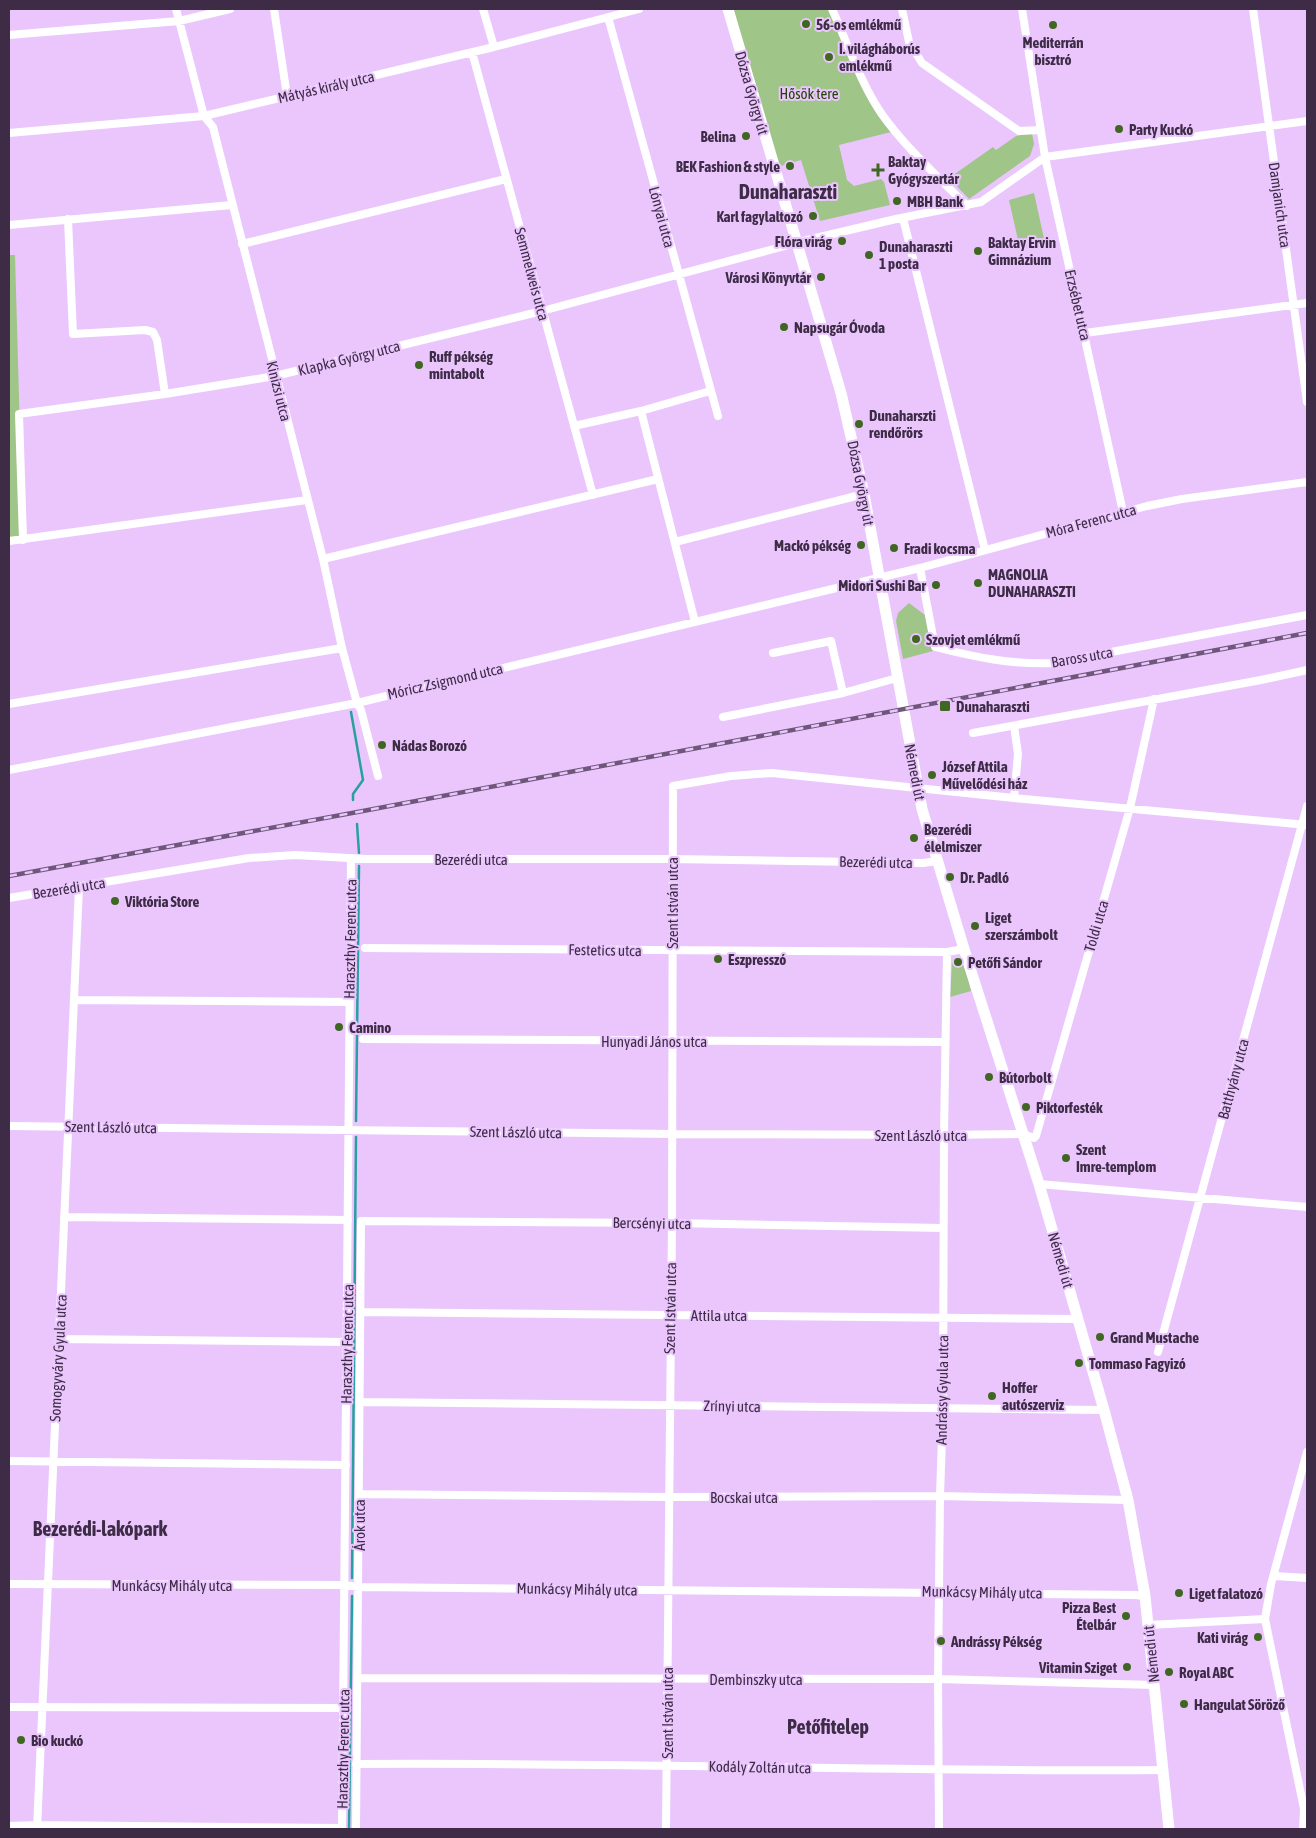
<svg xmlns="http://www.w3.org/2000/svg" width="1316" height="1838" font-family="'Asap Condensed',sans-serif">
	<rect width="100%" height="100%" fill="#eac6fd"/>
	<path fill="#9fc588" d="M725,9H832L868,90L895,131L839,145L847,180L854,186L881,179L884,182L890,205L820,221L801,160L774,168Z
		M1032,133L1034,144L1030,156L969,199L949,178L993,147L996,150L1016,136Z
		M1034,193L1045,243L1020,249L1009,200Z
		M9,255H15L23,540L9,541Z
		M909,603L925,615L933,651L903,659L896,621L898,613Z
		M956,961H962L965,966L971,991L950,997L952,962Z"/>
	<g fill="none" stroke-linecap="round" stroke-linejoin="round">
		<path stroke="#27a09f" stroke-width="2.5" d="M351,712L363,780L353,794V800
			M357,824L359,853
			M356,1121L359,866
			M352,1578L356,1137
			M349,1829L352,1596"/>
		<path stroke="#fff" stroke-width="8" d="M176,9L204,116L213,127L323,559L342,648L357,703L361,710L378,776
			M274,9L287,96
			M483,9L494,47
			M832,9C847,42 860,82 881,113C904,146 938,177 967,206
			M902,9L909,42L922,63L1019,131L1040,130
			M1022,9L1045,157L1123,512
			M1253,9L1307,402
			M608,17L718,416
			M9,35L179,21L230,9
			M472,52L593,495
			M9,133L204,116L494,47L639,9
			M903,218L985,550
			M68,219L73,334L145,330L153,332L157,340L165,394
			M9,225L232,205
			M242,244L506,179
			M1085,333L1307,303
			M641,411L695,622
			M574,426L641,411L710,391
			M23,540L19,414L165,394L275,376L542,311L807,240L896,219L981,202L1045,157L1307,121
			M9,541L307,500
			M675,542L864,494
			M323,559L658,479
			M920,568L935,647C974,657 1013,665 1053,663L1307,615
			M773,653L831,641L843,693
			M9,704L342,648
			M723,717L843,693L897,678
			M1014,726L1018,754L1014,798
			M973,733L1261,680L1307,670
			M9,770L357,703L920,568L1147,506L1182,499L1307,482
			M9,898L249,858L295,855L366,859H672L923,863L937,861
			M365,948L947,952L964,949
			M74,1000L349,1002
			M363,1039L945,1042
			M9,1126L672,1134L941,1135L1023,1134L1034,1138L1036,1136L1130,808L1154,699
			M1039,1184L1307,1207
			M64,1217L348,1220
			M361,1312L1078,1319
			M59,1339L347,1342
			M1158,1352L1307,806
			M360,1402L1104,1410
			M9,1461L346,1465
			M360,1494L668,1497L940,1496L1128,1500
			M1274,1576L1307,1578
			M9,1584L345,1585L359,1587L1135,1595L1145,1596
			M1148,1625L1265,1619
			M358,1678L938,1679L1155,1685
			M9,1707L343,1708
			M356,1764C625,1762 894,1772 1164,1770
			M9,1826L37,1825L342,1828
			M37,1829L79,887
			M342,1829L351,858
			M356,1829L361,1221L672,1223L943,1228
			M666,1829L672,1223L673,786L731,776L772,773L1014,798L1307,825
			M939,1829L938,1679L940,1496L943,1408L944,1135L947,952
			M1303,1829L1304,1809L1265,1619L1271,1584L1307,1452"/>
		<path stroke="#fff" stroke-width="11" d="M728,9L841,393L864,494L922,809L964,949L1039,1184L1104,1410L1128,1500L1145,1596L1169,1829"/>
		<defs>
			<path id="rail" d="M9,876L363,811L1307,633"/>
		</defs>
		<use href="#rail" stroke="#6e577a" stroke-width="4.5"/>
		<use href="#rail" stroke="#eac6fd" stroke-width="2.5" stroke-dasharray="8" stroke-linecap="butt"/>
	</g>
	<g fill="#406722" stroke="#eac6fd" stroke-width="2">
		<circle cx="806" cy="24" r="5"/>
		<circle cx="1053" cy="25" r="5"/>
		<circle cx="829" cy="57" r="5"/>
		<circle cx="1119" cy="129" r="5"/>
		<circle cx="746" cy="136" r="5"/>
		<circle cx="790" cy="166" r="5"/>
		<path d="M875.5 162.5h5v5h5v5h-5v5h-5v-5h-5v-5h5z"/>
		<circle cx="897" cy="201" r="5"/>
		<circle cx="813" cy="216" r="5"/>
		<circle cx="842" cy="241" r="5"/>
		<circle cx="978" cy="251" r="5"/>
		<circle cx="869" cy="255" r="5"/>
		<circle cx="821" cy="277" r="5"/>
		<circle cx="784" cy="327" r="5"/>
		<circle cx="419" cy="365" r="5"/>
		<circle cx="859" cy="424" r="5"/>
		<circle cx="861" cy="545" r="5"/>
		<circle cx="894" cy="548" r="5"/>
		<circle cx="978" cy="583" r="5"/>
		<circle cx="936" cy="585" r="5"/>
		<circle cx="916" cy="639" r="5"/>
		<rect x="939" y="700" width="12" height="12" rx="2.5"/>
		<circle cx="382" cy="745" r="5"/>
		<circle cx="932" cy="775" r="5"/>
		<circle cx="914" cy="838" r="5"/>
		<circle cx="950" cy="877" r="5"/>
		<circle cx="115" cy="901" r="5"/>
		<circle cx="975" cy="926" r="5"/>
		<circle cx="718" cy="959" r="5"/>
		<circle cx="958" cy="962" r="5"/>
		<circle cx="339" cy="1027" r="5"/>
		<circle cx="989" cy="1077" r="5"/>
		<circle cx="1026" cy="1107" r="5"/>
		<circle cx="1066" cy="1158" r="5"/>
		<circle cx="1100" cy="1337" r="5"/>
		<circle cx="1079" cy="1363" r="5"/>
		<circle cx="992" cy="1396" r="5"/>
		<circle cx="1179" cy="1593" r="5"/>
		<circle cx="1126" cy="1616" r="5"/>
		<circle cx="1258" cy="1637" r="5"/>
		<circle cx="941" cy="1641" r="5"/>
		<circle cx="1127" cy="1667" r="5"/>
		<circle cx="1169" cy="1672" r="5"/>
		<circle cx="1184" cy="1704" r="5"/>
		<circle cx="21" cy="1740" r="5"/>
	</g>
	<g text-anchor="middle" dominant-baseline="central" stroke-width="4" stroke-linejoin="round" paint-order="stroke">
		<g font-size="15" font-weight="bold" fill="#3e2c47" stroke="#eac6fd" text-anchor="start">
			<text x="816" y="24">56-os emlékmű</text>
			<text x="1053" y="42" text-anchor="middle">Mediterrán<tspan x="1053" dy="17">bisztró</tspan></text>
			<text x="839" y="48">I. világháborús<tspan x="839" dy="17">emlékmű</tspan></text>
			<text x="1129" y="129">Party Kuckó</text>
			<text x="736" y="136" text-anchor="end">Belina</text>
			<text x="888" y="161">Baktay<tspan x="888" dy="17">Gyógyszertár</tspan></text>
			<text x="780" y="166" text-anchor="end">BEK Fashion &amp; style</text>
			<text x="907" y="201">MBH Bank</text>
			<text x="803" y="216" text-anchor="end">Karl fagylaltozó</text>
			<text x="832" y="241" text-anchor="end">Flóra virág</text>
			<text x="988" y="242">Baktay Ervin<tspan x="988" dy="17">Gimnázium</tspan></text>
			<text x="879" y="246">Dunaharaszti<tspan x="879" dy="17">1 posta</tspan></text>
			<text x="811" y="277" text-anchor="end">Városi Könyvtár</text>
			<text x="794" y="327">Napsugár Óvoda</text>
			<text x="429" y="356">Ruff pékség<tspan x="429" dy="17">mintabolt</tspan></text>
			<text x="869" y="415">Dunaharszti<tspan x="869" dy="17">rendőrörs</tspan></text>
			<text x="851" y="545" text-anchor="end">Mackó pékség</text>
			<text x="904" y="548">Fradi kocsma</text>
			<text x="988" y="574">MAGNOLIA<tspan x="988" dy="17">DUNAHARASZTI</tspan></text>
			<text x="926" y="585" text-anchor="end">Midori Sushi Bar</text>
			<text x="926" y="639">Szovjet emlékmű</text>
			<text x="956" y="706">Dunaharaszti</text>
			<text x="392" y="745">Nádas Borozó</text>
			<text x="942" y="766">József Attila<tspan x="942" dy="17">Művelődési ház</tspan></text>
			<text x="924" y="829">Bezerédi<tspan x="924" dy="17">élelmiszer</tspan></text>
			<text x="960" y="877">Dr. Padló</text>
			<text x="125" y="901">Viktória Store</text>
			<text x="985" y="917">Liget<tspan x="985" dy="17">szerszámbolt</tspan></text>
			<text x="728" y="959">Eszpresszó</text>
			<text x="968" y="962">Petőfi Sándor</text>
			<text x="349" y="1027">Camino</text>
			<text x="999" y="1077">Bútorbolt</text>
			<text x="1036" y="1107">Piktorfesték</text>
			<text x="1076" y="1149">Szent<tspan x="1076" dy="17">Imre-templom</tspan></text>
			<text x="1110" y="1337">Grand Mustache</text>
			<text x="1089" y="1363">Tommaso Fagyizó</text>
			<text x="1002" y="1387">Hoffer<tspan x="1002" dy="17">autószerviz</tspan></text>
			<text x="1189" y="1593">Liget falatozó</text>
			<text x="1116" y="1607" text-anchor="end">Pizza Best<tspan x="1116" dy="17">Ételbár</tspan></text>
			<text x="1248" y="1637" text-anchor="end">Kati virág</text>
			<text x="951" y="1641">Andrássy Pékség</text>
			<text x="1117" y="1667" text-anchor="end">Vitamin Sziget</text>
			<text x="1179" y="1672">Royal ABC</text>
			<text x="1194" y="1704">Hangulat Söröző</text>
			<text x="31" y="1740">Bio kuckó</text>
		</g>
		<g font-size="15" fill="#3e2c47" stroke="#eac6fd">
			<text transform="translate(326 87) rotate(-13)">Mátyás király utca</text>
			<text transform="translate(752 93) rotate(74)">Dózsa György út</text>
			<text transform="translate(1280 205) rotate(82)">Damjanich utca</text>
			<text transform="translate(662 217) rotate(75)">Lónyai utca</text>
			<text transform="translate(532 274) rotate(75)">Semmelweis utca</text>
			<text transform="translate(1078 305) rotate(77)">Erzsébet utca</text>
			<text transform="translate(349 358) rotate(-14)">Klapka György utca</text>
			<text transform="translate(279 391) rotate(76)">Kinizsi utca</text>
			<text transform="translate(861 483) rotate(79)">Dózsa György út</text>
			<text transform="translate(1091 521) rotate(-15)">Móra Ferenc utca</text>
			<text transform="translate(1082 657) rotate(-10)">Baross utca</text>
			<text transform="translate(445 681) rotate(-13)">Móricz Zsigmond utca</text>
			<text transform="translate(915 772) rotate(79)">Némedi út</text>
			<text x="471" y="859">Bezerédi utca</text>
			<text transform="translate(876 862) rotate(1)">Bezerédi utca</text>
			<text transform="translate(69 888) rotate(-9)">Bezerédi utca</text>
			<text transform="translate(672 903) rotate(-90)">Szent István utca</text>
			<text transform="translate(1096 926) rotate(-74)">Toldi utca</text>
			<text transform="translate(350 939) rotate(-89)">Haraszthy Ferenc utca</text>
			<text transform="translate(605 950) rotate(1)">Festetics utca</text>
			<text x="654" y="1041">Hunyadi János utca</text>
			<text transform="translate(1233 1079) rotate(-75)">Batthyány utca</text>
			<text transform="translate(111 1127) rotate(1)">Szent László utca</text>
			<text transform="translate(516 1132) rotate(1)">Szent László utca</text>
			<text x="921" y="1135">Szent László utca</text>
			<text transform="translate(652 1223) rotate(1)">Bercsényi utca</text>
			<text transform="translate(1061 1260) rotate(74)">Némedi út</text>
			<text transform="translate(670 1308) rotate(-89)">Szent István utca</text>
			<text x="719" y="1315">Attila utca</text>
			<text transform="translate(347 1344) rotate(-89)">Haraszthy Ferenc utca</text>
			<text transform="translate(58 1358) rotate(-87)">Somogyváry Gyula utca</text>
			<text transform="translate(942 1390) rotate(-89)">Andrássy Gyula utca</text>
			<text transform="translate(732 1406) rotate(1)">Zrínyi utca</text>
			<text x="744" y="1497">Bocskai utca</text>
			<text transform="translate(359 1525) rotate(-90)">Árok utca</text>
			<text x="172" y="1585">Munkácsy Mihály utca</text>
			<text transform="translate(577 1589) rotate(1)">Munkácsy Mihály utca</text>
			<text transform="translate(982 1592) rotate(1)">Munkácsy Mihály utca</text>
			<text transform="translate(1151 1654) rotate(-96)">Némedi út</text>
			<text x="756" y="1679">Dembinszky utca</text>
			<text transform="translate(667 1713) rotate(-90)">Szent István utca</text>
			<text transform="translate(343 1749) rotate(-89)">Haraszthy Ferenc utca</text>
			<text transform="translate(760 1767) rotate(1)">Kodály Zoltán utca</text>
		</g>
		<g font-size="15" fill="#234306" stroke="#eac6fd">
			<text x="809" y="93">Hősök tere</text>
		</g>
		<g font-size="20" font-weight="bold" fill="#3e2c47" stroke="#eac6fd">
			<text x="788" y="191">Dunaharaszti</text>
			<text x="100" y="1528">Bezerédi-lakópark</text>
			<text x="828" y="1726">Petőfitelep</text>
		</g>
	</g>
	<rect width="1316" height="1838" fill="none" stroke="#3e2c47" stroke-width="20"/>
</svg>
